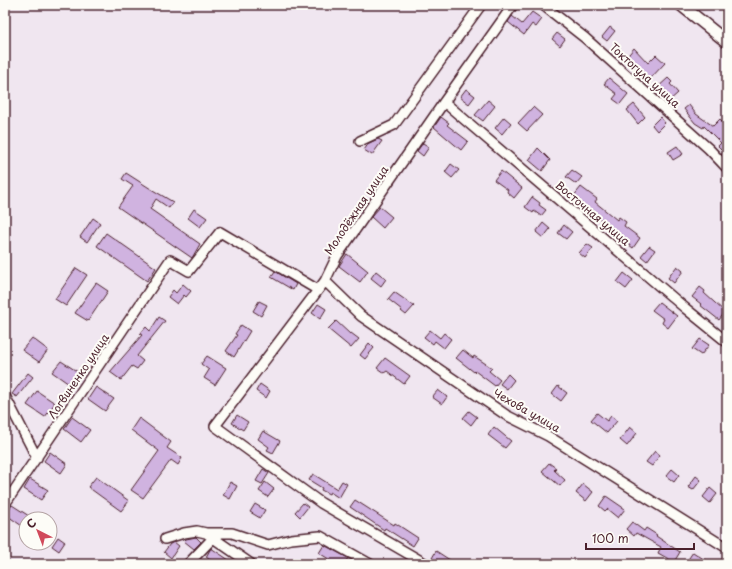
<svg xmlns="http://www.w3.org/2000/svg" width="732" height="569" font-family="'Playpen Sans',sans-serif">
	<rect width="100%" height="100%" fill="#f0e6f0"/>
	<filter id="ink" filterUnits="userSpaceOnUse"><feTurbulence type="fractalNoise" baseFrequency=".025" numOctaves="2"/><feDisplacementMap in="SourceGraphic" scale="8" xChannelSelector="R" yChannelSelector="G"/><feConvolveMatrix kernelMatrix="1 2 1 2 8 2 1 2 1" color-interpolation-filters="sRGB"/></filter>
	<g filter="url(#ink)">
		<path fill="#d0b3e0" stroke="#4a1f2b" d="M532,12L542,19L536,27L532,24L524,35L508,22L512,16L522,24Z
			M610,27L615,31L607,41L602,37Z
			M557,33L565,39L560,46L552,39Z
			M634,48L648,63L656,55L665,63L649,80L640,71L625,59Z
			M609,78L628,94L620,104L613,99L617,94L604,84Z
			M668,78L672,82L670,84L678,93L669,101L657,88Z
			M466,89L475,96L469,104L460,97Z
			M488,100L495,106L483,121L475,115Z
			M634,104L645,117L638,124L627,110Z
			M689,105L696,114L713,126L720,119L727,126V155L718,146L721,143L704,126L703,128L695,123L684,109Z
			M533,107L542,115L527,131L518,123Z
			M441,117L449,123L447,125L468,141L461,150L434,127Z
			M504,117L511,123L502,134L495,128Z
			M660,117L665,123L657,131L652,125Z
			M378,139L382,141L372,155L364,150L369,143Z
			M423,143L429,147L423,156L417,151Z
			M677,146L683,154L673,160L668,152Z
			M538,148L550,160L542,171L529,160Z
			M451,164L459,170L452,178L445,172Z
			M572,170L582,177L576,184L566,177Z
			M501,171L522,188L514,198L507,192L508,190L494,180Z
			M126,173L151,189L173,202L169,208L156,199L150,209L200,244L192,258L118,207L133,186L122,179Z
			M581,187L597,199L595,202L617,220L619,217L626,222L624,226L640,238L633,248L625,242L626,240L611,228L573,197Z
			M532,197L540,203L539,205L546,210L541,216L534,211L533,213L525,207Z
			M380,207L392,217L383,228L371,217Z
			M194,209L207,218L200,227L188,218Z
			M93,218L100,223L87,242L80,237Z
			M543,223L550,229L543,238L536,232Z
			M564,225L572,232L566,239L558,233Z
			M106,233L156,268L147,281L97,246Z
			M587,244L593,248L585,258L579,253Z
			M649,246L655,250L647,261L641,256Z
			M347,254L368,271L360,282L339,266Z
			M677,266L683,271L674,283L668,278Z
			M76,268L87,275L66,306L55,299Z
			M275,271L296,284L293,290L271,277Z
			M376,271L386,279L381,286L371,278Z
			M624,273L633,280L626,289L617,282Z
			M96,283L108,291L88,321L75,313Z
			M183,284L191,291L186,297L184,295L177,304L168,297L173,290L176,293Z
			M700,287L705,291L704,293L725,312L719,320L700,305L701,304L692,297Z
			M394,292L414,306L406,315L401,311L402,310L388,299Z
			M259,301L267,305L261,316L253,311Z
			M659,302L677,316L668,328L662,323L664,319L652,310Z
			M318,304L326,309L320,319L312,313Z
			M159,317L165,321L137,356L143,361L137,369L132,366L121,380L110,372L142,335L140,334L146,327L150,331Z
			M336,321L350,334L351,333L359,339L351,348L328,329Z
			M241,325L250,331L234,357L226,351L237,335L235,334Z
			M430,330L440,338L444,333L451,339L444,348L435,341L433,344L424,337Z
			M32,338L48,350L39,362L22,350Z
			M700,339L709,345L701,355L692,349Z
			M369,343L374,348L365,359L360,355Z
			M463,350L473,358L474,356L492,368L489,371L500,380L495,386L475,371L474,372L456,358Z
			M207,356L226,368L215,385L204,378L209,370L201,364Z
			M385,358L410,376L404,384L387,371L384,373L377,368Z
			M61,361L78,372L69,384L52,372Z
			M28,373L33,377L17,397L12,394Z
			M508,374L514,380L507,389L500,384Z
			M260,384L270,391L266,398L256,391Z
			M558,386L567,393L561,401L552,394Z
			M96,387L114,399L105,411L88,399Z
			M438,390L447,397L442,404L432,397Z
			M37,391L55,403L45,417L27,405Z
			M469,411L477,417L471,425L463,418Z
			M597,413L607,421L611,416L617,421L607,433L591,420Z
			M237,415L248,422L243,430L232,423Z
			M72,417L90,430L81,442L64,429Z
			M139,418L171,442L167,448L182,458L178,465L171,460L143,498L131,490L159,451L131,430Z
			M494,427L511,441L505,448L488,435Z
			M630,427L637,433L627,446L620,440Z
			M263,431L280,441L273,453L267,450L269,447L258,439Z
			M655,451L660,455L652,466L646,462Z
			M50,452L67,464L61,473L44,461Z
			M549,463L556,468L554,470L565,480L560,486L542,471Z
			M263,469L269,473L262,484L256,481Z
			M672,469L679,475L674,482L666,476Z
			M313,474L337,489L342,481L347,484L339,498L330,492L329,494L321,490L322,488L309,480Z
			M696,476L701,480L693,490L688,487Z
			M96,477L129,501L121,511L88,487Z
			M30,479L48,490L41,500L24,489Z
			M230,482L237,486L230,499L223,495Z
			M265,482L274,489L268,497L259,491Z
			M583,484L593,492L586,501L576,493Z
			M710,488L717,494L710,503L703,497Z
			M606,496L625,509L618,518L607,509L605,511L599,506Z
			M355,500L394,525L395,523L418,538L413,546L385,528L384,530L350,507Z
			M303,503L308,507L300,517L295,512Z
			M255,504L265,510L260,518L250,512Z
			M12,505L29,516L22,526L5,514Z
			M632,522L644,531L646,528L657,535L656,536L680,552L674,562L658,553L661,547L636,533L634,536L626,529Z
			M58,537L65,542L59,551L52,546Z
			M196,537L201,542L194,549L184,541L186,539Z
			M174,542L179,546L171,558L164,552L170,544Z
			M324,545L348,558L344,564H331L332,561L319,553Z
			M211,548L235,564H216L206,557Z
			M436,551L456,564H436L431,560Z
			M693,552L711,564H685Z"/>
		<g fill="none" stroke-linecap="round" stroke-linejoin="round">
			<defs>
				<path id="minor" d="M543,5L585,38L709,149L727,168
					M444,102L685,308L727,342
					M360,141L394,125L481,5
					M325,281L361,316L506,415L548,436L727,548
					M5,396L37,458
					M5,504L170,260L189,271L220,232L318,290
					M206,533L251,564
					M165,539L184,533L197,531L206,533H232L268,545L291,539L320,536L370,564
					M188,564L213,538
					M426,564L321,503L215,426L325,281L337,256L444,102L513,5"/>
				<path id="major" d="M681,5L727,42"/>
			</defs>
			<use href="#minor" stroke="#4a1f2b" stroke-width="12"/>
			<use href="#major" stroke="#4a1f2b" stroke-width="14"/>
			<use href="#minor" stroke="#fdfcf7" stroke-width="9"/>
			<use href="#major" stroke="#fdfcf7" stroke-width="11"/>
		</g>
	</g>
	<g text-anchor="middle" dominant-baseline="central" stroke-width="4" stroke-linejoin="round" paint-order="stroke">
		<g font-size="11" fill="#4a1f2b" stroke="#fdfcf7">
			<text transform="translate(645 75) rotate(42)">Токтогула улица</text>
			<text transform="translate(356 210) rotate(-56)">Молодёжная улица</text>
			<text transform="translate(593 213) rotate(40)">Восточная улица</text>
			<text transform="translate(78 376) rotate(-56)">Логвиненко улица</text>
			<text transform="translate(527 410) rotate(30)">Чехова улица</text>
		</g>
	</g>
	<rect width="732" height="569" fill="none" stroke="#fdfcf7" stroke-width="20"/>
	<rect x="10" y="10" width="712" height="549" fill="none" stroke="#4a1f2b" stroke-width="1.5" filter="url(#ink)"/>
	<g transform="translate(38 531) rotate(318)"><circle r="19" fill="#fdfcf7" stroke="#b5a4a5"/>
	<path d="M0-3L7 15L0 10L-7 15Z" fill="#d1495b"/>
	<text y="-6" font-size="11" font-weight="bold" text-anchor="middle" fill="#4a1f2b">С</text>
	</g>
	<path d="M586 543v6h108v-6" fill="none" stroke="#4a1f2b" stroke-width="2"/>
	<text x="592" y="543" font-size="12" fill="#4a1f2b" stroke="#fdfcf7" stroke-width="3" paint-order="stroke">100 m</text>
</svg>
